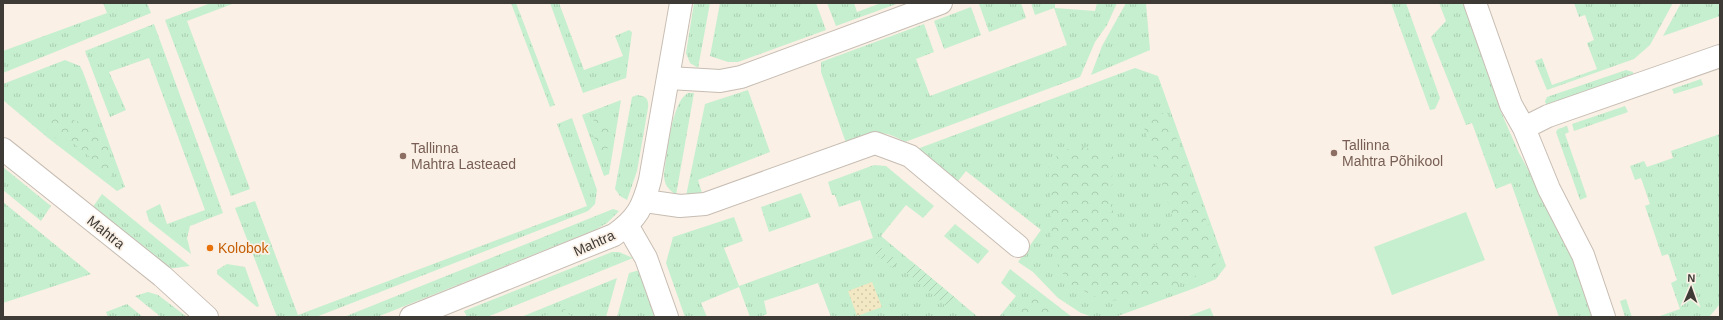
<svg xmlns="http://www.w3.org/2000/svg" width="1723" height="320" font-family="Arial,sans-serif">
	<defs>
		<pattern id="grass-tufts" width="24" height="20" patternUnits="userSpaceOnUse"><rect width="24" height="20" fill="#c6efcf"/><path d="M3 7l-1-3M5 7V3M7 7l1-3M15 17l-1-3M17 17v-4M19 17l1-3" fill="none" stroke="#abceb2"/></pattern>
		<pattern id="forest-crowns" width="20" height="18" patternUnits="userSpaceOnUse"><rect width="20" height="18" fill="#c6efcf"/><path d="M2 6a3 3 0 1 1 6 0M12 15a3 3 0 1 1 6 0" fill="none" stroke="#abceb2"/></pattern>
		<pattern id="sand-dots" width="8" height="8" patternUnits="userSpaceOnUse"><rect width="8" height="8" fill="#f2e8c3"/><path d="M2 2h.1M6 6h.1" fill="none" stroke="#d1c8a8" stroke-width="1.8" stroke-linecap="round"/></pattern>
		<pattern id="garden-furrows" width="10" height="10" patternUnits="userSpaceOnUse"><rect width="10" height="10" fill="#c6efcf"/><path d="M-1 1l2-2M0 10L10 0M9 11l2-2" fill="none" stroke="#abceb2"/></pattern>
	</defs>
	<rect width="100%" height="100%" fill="#faf0e5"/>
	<path fill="url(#grass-tufts)" d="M103,3H147L151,13L3,73V51L107,13Z
		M211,3H235L187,21L250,189L231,196L165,20Z
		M511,3H516L555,105L550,107Z
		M550,3H559L584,70L623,56L615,36L629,30L632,32L626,78L583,93Z
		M694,3H710L698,68L690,63L686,53Z
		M720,3H816L826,30L738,62H728L710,56Z
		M827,3H854L857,12L881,3H899L836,26Z
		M982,3H1021L1026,18L989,32L979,4Z
		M1031,3H1055V8L1095,11L1097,3H1117L1107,25L1095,42L1080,77L905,142C880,127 872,134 846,143L821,72V62L924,24L934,52L916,59L930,96L1067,45L1054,8L1035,15Z
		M1126,3H1146L1150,50L1091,75L1102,46Z
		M1391,3H1406L1440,98L1435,109L1430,110Z
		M1439,3H1463L1501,112L1519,153L1552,213L1577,266L1594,317H1559L1511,183L1496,189L1472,123L1466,125L1431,37L1446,21Z
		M1574,3H1673L1650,45L1634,59L1547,90L1535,61L1542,58L1552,85L1597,69L1587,43L1594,40L1585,15L1579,17Z
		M1681,3H1720V16L1663,36Z
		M971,7L981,35L944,49L934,21Z
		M154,24L223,213L190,226L187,238L191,254L149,221L146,211L160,204L167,224L205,210L149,58L109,72L126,110L110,117L85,51Z
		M65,60L80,66L83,72L125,187L117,191L48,138L3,100V84Z
		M1135,68L1158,76L1226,266L1216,279L1195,288L1115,317H1093L1081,313L1058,298L1033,272L1018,262L1041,230L966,171L955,185L917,149Z
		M1626,70L1633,72L1634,77L1547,107L1545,101L1547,97Z
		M1701,79L1703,85L1674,94L1672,89Z
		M748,90L770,152L698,180L703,196H686L705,104Z
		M688,93H694L676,195C668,189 664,185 664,174C667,156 671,102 688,93Z
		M637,95C646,96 649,99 648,108L637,171L627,200L620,196L615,189L632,97Z
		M621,100L609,174L604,176L582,115Z
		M1625,106L1628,112L1574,131L1572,124Z
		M572,118L597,190L595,204L588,211L316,317H277L235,208L255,201L298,315L587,206L557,124Z
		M1567,126L1569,132L1565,134L1587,197L1580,200L1556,132L1558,129Z
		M1720,134V304L1709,317H1657L1680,309L1671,283L1677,280L1668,254L1662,256L1645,206L1650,204L1641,178L1635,180L1630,166L1644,161L1647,167L1673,158L1671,151Z
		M874,165L886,166L934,206L923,218L906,205L881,236L978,317H831L818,283L764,301L767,314L759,317H750L739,287L701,303L707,317H685L666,263L673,237L734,217L743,241L724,248L739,286L873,238L860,200L839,207L835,195H832L828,182Z
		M3,167L51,206L41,221L3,190Z
		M801,193L811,217L769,232L761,207Z
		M102,194L190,266L167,269L92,208Z
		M3,202L91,274L3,303Z
		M613,209L619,211L607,223L595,230L377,317H344Z
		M955,224L989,251L978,264L944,236Z
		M612,252H619L633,258L487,317H467L464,311Z
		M227,264L245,267L259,306L257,307L217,274V270Z
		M1010,269L1072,317H999L1016,296L1001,283Z
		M640,270L658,317H617L629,273Z
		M617,278L606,317H521Z
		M148,292L158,295L187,317H161L135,296Z
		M1626,299L1632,317H1625L1620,301Z
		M127,304L143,317H108L106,312Z"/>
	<path fill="url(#forest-crowns)" d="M1167,112L1221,261L1204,272L1148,298L1104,301L1068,283L1051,250V208L1048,162L1074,145L1113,155L1111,207L1126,233L1156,246L1172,215L1141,118Z
		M52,115C65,118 92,123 101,134C110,144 113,170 112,182L95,169L90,157L73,143L53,137L44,125Z
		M611,117V146L602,152L591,132L594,119Z
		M1034,297L1040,299L1063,317H1011L1024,299Z
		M565,309L571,317H540Z"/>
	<path fill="url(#sand-dots)" d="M872,282L882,307L857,316L848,291Z"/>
	<path fill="#c6efcf" d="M1648,3H1669L1663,13Z
		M1466,212L1485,260L1392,295L1374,247Z
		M1210,308L1214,317H1186Z"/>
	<path fill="url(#garden-furrows)" d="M878,246L883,249L884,255L893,257L897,263L893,268L873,252L874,248Z
		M911,261L958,300L950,309L905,271Z"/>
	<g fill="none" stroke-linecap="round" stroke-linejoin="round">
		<defs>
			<path id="street" d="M1475,3L1511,105L1524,128L1548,116L1720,56
				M669,78L720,81L741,77L941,3
				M1524,128L1549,189L1583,255L1604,317
				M3,149L162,276L207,317
				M645,201L680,206L705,204L875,143L910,156L1018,246
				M627,225L646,258L667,317"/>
			<path id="secondary" d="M411,317L614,235C637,219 643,207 650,180L681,3"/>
		</defs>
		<use href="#street" stroke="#c7bdb3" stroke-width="24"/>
		<use href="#secondary" stroke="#c7bdb3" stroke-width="24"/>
		<use href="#street" stroke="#fff" stroke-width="22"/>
		<use href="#secondary" stroke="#fff" stroke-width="22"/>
	</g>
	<g fill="#8d6e63" stroke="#faf0e5" stroke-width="1.5">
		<circle cx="1334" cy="153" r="4"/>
		<circle cx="403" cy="156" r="4"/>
	</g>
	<circle fill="#e8710a" stroke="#faf0e5" stroke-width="1.5" cx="210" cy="248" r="4"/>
	<g text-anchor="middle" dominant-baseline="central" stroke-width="3.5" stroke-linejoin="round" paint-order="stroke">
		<g font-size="14" fill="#785e54" stroke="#faf0e5" text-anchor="start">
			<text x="1342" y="145">Tallinna<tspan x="1342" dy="16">Mahtra Põhikool</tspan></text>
			<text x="411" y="148">Tallinna<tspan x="411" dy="16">Mahtra Lasteaed</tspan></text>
		</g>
		<g font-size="14" fill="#3e3a36" stroke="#faf0e5">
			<text transform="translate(106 232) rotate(39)">Mahtra</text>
			<text transform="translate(594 243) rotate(-24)">Mahtra</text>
		</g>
		<g font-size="14" fill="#c56008" stroke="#faf0e5" text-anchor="start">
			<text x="218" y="248">Kolobok</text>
		</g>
	</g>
	<rect width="1723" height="320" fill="none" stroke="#3e3a36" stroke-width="8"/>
	<g transform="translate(1691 288) rotate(2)" stroke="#faf0e5" stroke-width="3" paint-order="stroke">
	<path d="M0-3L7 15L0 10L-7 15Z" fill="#3e3a36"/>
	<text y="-6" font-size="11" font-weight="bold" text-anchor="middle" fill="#3e3a36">N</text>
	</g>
</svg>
